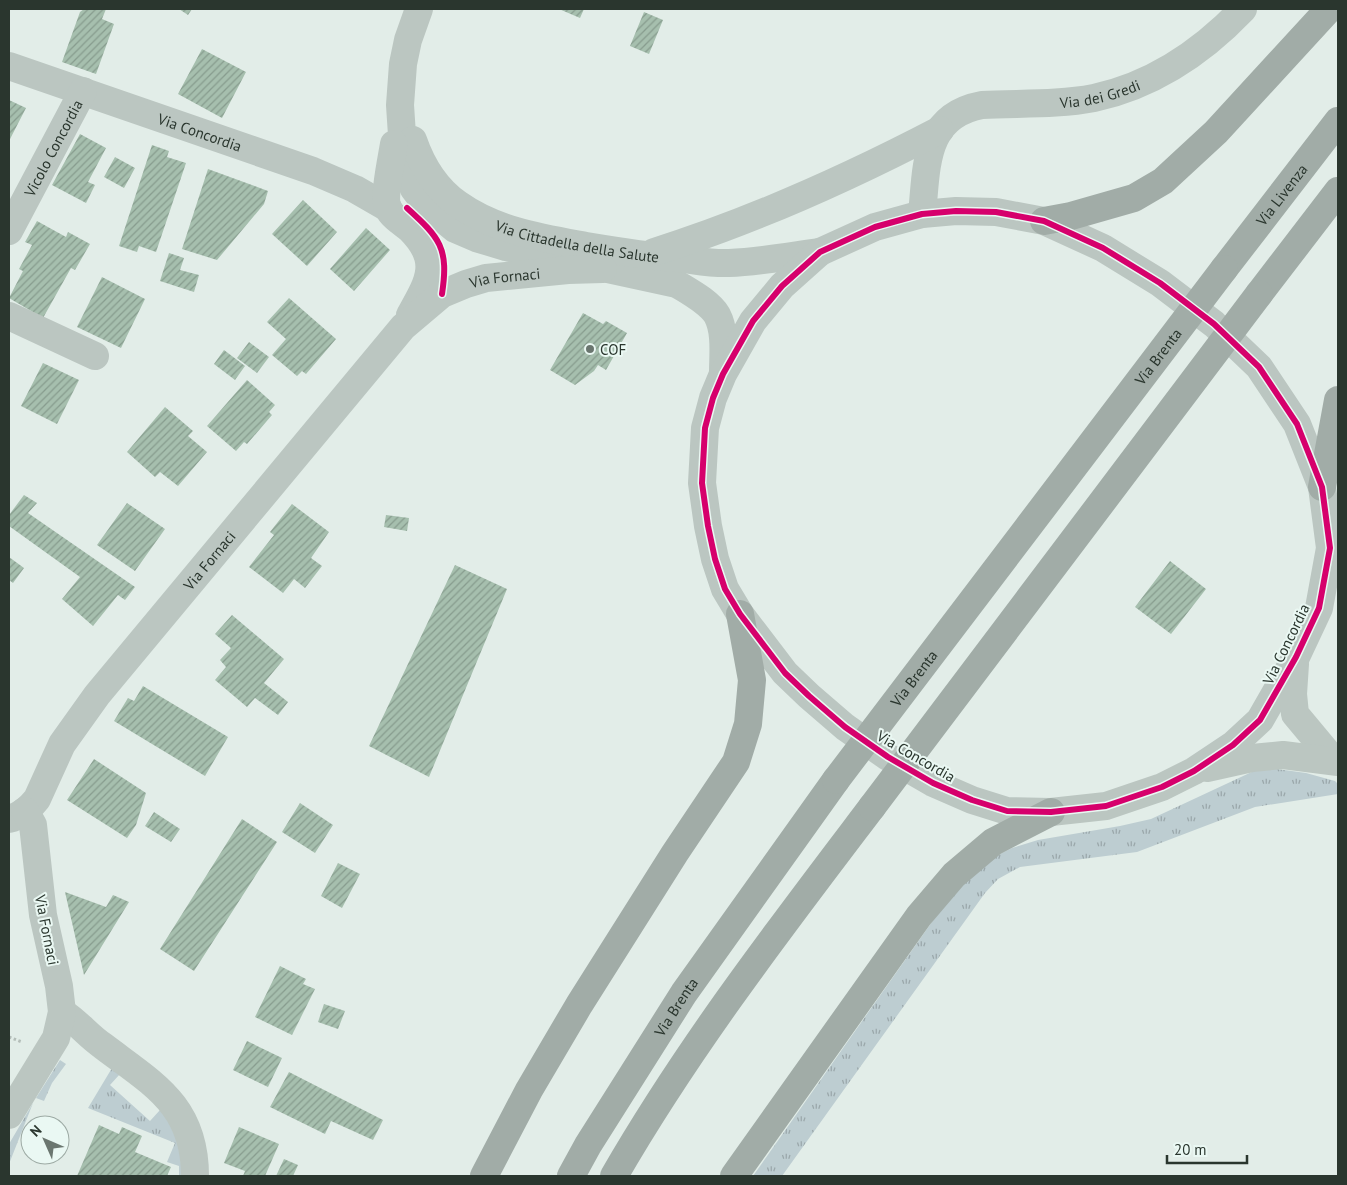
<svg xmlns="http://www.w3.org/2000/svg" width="1347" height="1185" font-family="'PT Sans',sans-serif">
	<defs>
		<pattern id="grass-tufts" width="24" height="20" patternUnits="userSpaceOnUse" patternTransform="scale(1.25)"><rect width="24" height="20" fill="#bdcdd1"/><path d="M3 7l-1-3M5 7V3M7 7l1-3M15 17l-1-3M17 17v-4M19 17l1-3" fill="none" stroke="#9aa7aa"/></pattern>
		<pattern id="building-hatch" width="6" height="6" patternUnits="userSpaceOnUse" patternTransform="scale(1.25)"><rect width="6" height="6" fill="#a6bfae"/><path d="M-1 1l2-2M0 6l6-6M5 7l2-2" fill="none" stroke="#879c8e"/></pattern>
	</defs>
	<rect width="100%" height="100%" fill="#e2ede8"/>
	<path fill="url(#grass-tufts)" d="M1277,769L1306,773L1335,781L1338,784V794L1255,807L1137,852L1020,867L998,879L985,893L782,1176H753L953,892L988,860L1012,848L1038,840L1120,826L1151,819L1256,770Z
		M60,1060L66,1064L52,1083L44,1101L36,1098Z
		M112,1068L120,1074L110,1085L150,1121L160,1110L166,1117L179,1141L182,1176H179V1166L167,1162L175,1143L88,1108Z
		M33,1103L9,1164V1144Z"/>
	<path fill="url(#building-hatch)" d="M84,9H106L102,19L114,24L96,74L62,62L80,12Z
		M179,9H192L188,15Z
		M559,9H584L580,18Z
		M644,12L663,20L649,54L630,46Z
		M202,49L246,72L222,118L178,94Z
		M9,100L26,108L9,141Z
		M80,134L106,148L88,182L95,185L86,203L52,185Z
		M152,145L169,151L167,157L186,163L156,252L139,246L137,252L119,246Z
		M115,157L135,168L124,188L104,177Z
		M208,169L268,191L264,204L217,260L182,249Z
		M303,200L337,232L307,266L272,234Z
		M37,221L66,237L68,232L90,244L75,270L71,268L43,318L9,298L23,271L19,269L32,245L25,242Z
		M366,228L390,250L354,291L330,269Z
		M169,253L184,258L180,270L199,275L194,292L160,281Z
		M102,277L145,299L121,348L77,327Z
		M289,298L336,339L306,374L302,371L297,376L272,355L286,339L267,322Z
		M583,313L603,324L606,321L627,333L606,370L598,365L594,371L575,385L550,370Z
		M249,342L269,357L257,373L237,358Z
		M224,350L245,366L235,380L214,364Z
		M43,363L79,380L57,424L21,406Z
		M247,380L275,405L269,412L272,415L247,444L244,442L236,451L207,426Z
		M165,407L193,431L188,436L207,452L178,486L160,472L155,477L127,452Z
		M24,495L37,503L28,513L135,587L125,600L118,595L93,626L62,599L80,577L9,526V515Z
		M127,503L165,529L135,571L97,545Z
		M292,504L329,532L311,558L322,566L305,588L294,579L283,593L249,567L274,535L270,532Z
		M386,515L409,518L407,531L384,527Z
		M9,557L24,568L13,583L9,580Z
		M1170,561L1206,589L1171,634L1135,607Z
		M455,565L507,589L429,777L369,746Z
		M232,615L284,659L264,683L288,702L278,715L255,698L247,707L215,680L226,667L220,660L231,648L215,634Z
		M143,686L228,737L205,776L114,721L128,698L134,701Z
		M94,759L146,793L136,825L127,838L67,800Z
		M300,803L333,825L315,853L282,832Z
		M154,812L180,829L171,842L145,826Z
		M242,819L277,842L194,971L160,949Z
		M338,863L360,874L342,908L321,896Z
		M65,892L106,907L113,895L129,902L84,975Z
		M280,966L306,979L303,984L315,989L292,1035L255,1017Z
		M324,1004L345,1011L338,1029L318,1022Z
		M247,1041L282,1058L268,1087L233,1070Z
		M289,1072L383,1120L373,1140L331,1121L325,1134L270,1107Z
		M99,1125L119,1134L122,1127L142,1136L135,1152L171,1167L167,1176H77Z
		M239,1127L279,1144L265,1176H243L245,1171L224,1163Z
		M284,1159L298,1165L293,1176H276Z"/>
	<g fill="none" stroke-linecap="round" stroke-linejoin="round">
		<path stroke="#b4beb9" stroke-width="3" stroke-dasharray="2.5 2.5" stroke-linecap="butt" d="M9,1037L22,1042"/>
		<g stroke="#bbc6c1" stroke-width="28">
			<path d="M419,9L408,40L403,64L400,105L404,165L414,189L427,206L455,229L476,238L506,247L677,284C690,292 709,302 717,315C726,332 723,354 723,373"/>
			<path id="s1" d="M9,66L313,171L355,189L388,208"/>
			<path id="s2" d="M413,140C422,166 435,188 458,204C496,231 542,238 586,246C616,251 646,256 676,258C694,260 712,264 729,263C759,262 790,256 820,252"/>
			<path d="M394,144C392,157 383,198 388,208C392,217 403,223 410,229C442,261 429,281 410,315"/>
			<path d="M956,211L996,212L1044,221L1103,248L1160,283L1214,324L1259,367L1297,424L1322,487L1330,548L1319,608L1296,657L1260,720L1233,745L1194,771L1162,787L1106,806L1051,812L1007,811L972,800L933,783L888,757L845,727L809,696L785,673L740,614L725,589L715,559L708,526L702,483L705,428L713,398L723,374L753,321L782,286L820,252L875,227L922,214Z"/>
			<path id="s3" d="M922,214C927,167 923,116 982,105C1019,103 1058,105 1094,98C1154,85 1202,52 1243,9"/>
			<path id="s4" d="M9,231L83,91"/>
			<path d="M654,252C753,221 848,178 940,130"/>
			<path d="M9,316L95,356"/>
			<path d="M1295,664L1293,694L1295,714L1330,756L1338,758"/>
			<path d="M1207,768L1252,758L1283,755L1338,762"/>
			<path id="s5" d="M9,819C21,816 29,809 37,799L62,744L97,695L403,327L442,294L466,284L486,278L568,270L603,269"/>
			<path d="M62,1012C78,1022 88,1036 103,1046C153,1084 195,1105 195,1176"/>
			<path d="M9,1115L56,1038L62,1012L59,986L43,915L33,825L25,811"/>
		</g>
		<g stroke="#a1aca7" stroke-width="28">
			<path d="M1044,221L1071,216L1134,198L1163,181L1216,132L1329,9"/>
			<path id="s6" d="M1224,269L1338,121"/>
			<path d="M1259,294L1338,191"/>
			<path d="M1322,487L1338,400"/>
			<path d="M484,1176L529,1090L579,1005L675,853L736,762L748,724L752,680L740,614"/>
			<path id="s7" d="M571,1176L588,1145L684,993L836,780"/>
			<path d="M614,1176C689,1046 781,927 872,807"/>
			<path d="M734,1176L919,916L954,875L993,842L1051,812"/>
		</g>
		<g stroke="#a1aca7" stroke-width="28">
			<path id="s8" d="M836,780L1224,269"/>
			<path d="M872,807L1259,294"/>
		</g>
		<defs>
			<path id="cycleway" d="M407,208C440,238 449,248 442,294
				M956,211L996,212L1044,221L1103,248L1160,283L1214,324L1259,367L1297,424L1322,487L1330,548L1319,608L1296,657L1260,720L1233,745L1194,771L1162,787L1106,806L1051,812L1007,811L972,800L933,783L888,757L845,727L809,696L785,673L740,614L725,589L715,559L708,526L702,483L705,428L713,398L723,374L753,321L782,286L820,252L875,227L922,214Z"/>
		</defs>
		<use href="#cycleway" stroke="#eaf8f3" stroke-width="9"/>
		<use href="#cycleway" stroke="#d6006c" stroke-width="6"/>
	</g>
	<circle fill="#6a766f" stroke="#eaf8f3" stroke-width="2" cx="590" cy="349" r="5"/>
	<g text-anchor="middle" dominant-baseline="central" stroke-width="4" stroke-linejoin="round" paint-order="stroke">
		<g font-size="15" fill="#2a362e" stroke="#eaf8f3">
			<text stroke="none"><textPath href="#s3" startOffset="256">Via dei Gredi</textPath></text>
			<text stroke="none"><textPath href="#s1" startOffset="202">Via Concordia</textPath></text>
			<text stroke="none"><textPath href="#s4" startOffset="94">Vicolo Concordia</textPath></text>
			<text stroke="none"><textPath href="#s6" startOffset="94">Via Livenza</textPath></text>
			<text stroke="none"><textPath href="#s2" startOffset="206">Via Cittadella della Salute</textPath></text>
			<text stroke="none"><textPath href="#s5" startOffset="751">Via Fornaci</textPath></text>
			<text stroke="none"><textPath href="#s8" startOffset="532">Via Brenta</textPath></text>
			<text stroke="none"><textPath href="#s5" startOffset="331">Via Fornaci</textPath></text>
			<text transform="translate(1286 644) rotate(-64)">Via Concordia</text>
			<text stroke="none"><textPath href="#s8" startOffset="128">Via Brenta</textPath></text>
			<text transform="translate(916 756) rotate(30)">Via Concordia</text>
			<text transform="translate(47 930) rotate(79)">Via Fornaci</text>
			<text stroke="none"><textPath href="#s7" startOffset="199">Via Brenta</textPath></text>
		</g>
		<g font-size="15" fill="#2a362e" stroke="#eaf8f3" text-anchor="start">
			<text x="600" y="349">COF</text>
		</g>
	</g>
	<rect width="1347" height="1185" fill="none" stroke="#2a362e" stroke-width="20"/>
	<g transform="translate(45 1140) rotate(315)"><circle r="24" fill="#eaf8f3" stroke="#9daaa4"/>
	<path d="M0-4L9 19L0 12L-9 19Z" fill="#6a766f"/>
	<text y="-8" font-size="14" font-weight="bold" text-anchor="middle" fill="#2a362e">N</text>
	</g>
	<path d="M1167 1155v8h80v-8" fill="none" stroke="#2a362e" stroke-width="2.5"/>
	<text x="1174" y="1155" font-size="15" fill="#2a362e" stroke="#eaf8f3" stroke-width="4" paint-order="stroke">20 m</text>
</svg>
